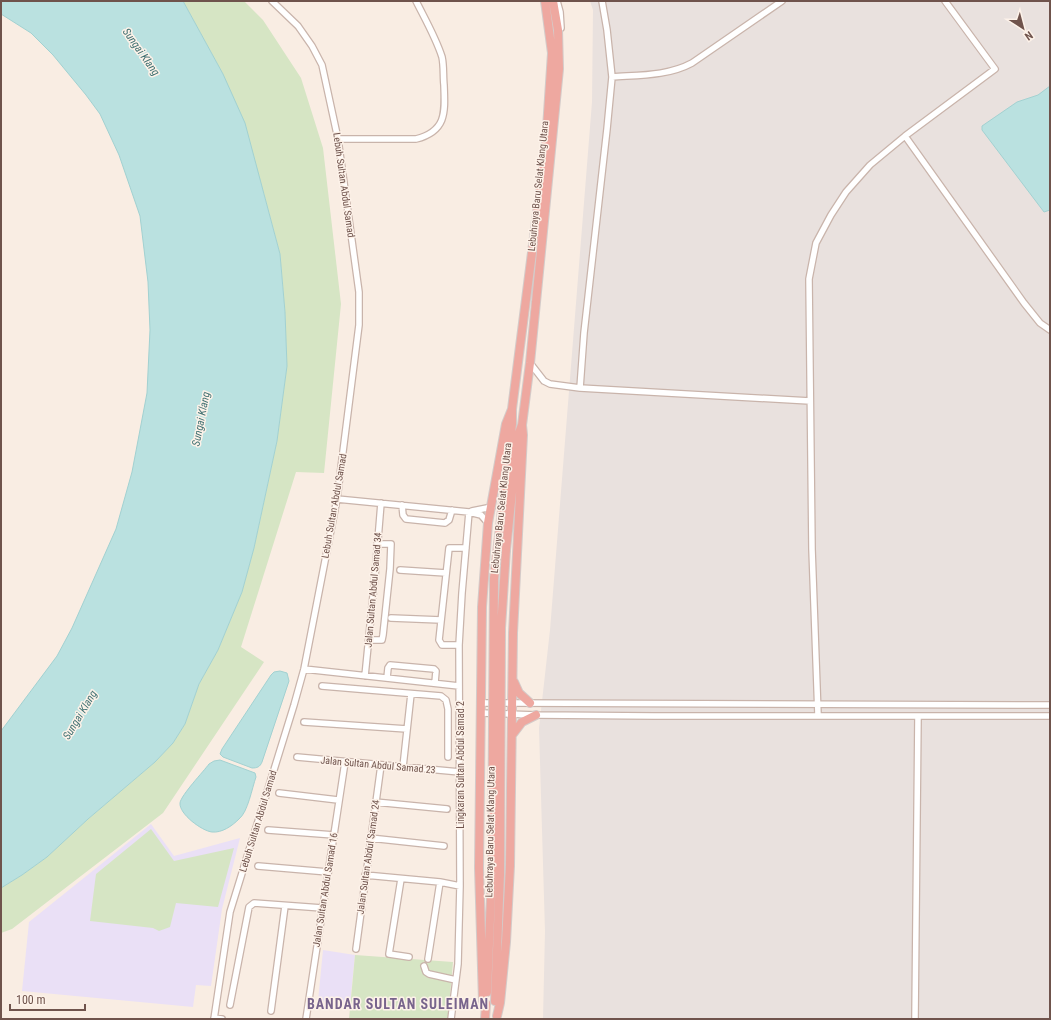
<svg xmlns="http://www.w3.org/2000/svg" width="1051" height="1020" font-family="'Roboto Condensed',sans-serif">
	<rect width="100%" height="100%" fill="#f9ede3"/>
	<path fill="#e9e1de" d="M590,1H1050V1019H543L545,931L539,728L550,630L592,102L593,10Z"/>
	<path fill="#eae0f6" d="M151,824L174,856L240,838L222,909L211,986L196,985L193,1007L22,991L29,922Z
		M323,950L355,955L350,1004L318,1001Z"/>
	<path fill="#d6e5c4" d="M183,1H244L263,20L301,78L323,148L341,304L324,473L296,472L241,647L264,662L163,813L12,929L1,933V888L22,875L47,857L88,819L155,762L173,743L185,724L199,684L218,650L242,592L254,548L277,441L287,366L285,312L280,254L264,194L223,74Z
		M151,829L174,861L234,848L218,907L176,903L170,927L159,931L153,928L90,921L96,874Z
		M355,955L453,962L448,1019H349Z"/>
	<path fill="#bae1e0" stroke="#a2d1d1" d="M1,1H183L223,74L245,123L280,254L285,312L287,366L277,441L254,548L242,592L218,650L199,684L185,724L173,743L155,762L88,819L47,857L22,875L1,888V731L57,656L72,628L116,529L132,472L147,393L150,330L148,282L140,216L119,155L100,114L86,95L53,55L31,33L1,14Z
		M1050,86V210L1044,212L982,130V126L1017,102L1038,95Z
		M280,671L287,673L289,681L262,762C260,767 257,768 252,768L223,757L220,754L222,749L271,675L274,672Z
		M220,760L255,773L256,777C252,788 248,812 239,819C232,826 222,833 212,832C202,831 179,814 180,803C181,795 204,771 209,764L214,761Z"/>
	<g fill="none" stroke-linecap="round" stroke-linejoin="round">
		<defs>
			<path id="minor" d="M557,1L560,12L561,28
				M612,77C639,75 668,76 692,63L782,1
				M905,136L1024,303L1040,323L1050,330
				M338,139H416C447,131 445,112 444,85C443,76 444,66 442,57C436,38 425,19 416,1
				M530,363L544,381L550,384L580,388L810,401
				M580,388L584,333L607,129L612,77L607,30L602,1
				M337,499L469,512L481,515L488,523
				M402,505L403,515L406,519L445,523L449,520L452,510
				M472,511L492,507
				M400,570L446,573
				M391,618L441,620
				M369,640H382L383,635L390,569L391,544H377
				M459,645H442L439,640L449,548H466
				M304,669L459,686
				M365,676L375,576L381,503
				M387,678L388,668L390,665L434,669L436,671L435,683
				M322,686L441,696L446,700L448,709V757
				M481,703L1050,705
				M481,713L536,715L654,716H1050
				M818,715L812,549L809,279L816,243L831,215L846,192L870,165L905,136L995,69L945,1
				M304,722L407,729
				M297,757L460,772
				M403,767L411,694
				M279,793L338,800
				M375,802L447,809
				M268,830L334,835
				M370,838L444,846
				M258,866L328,872
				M365,875L440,882L460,886
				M401,879L389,954L409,957
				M356,949L381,765
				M428,959L440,882
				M424,966L426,972L429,974L456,980
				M230,1005L249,907L254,903L322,908
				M271,1011L285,906
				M214,1018L222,1019
				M214,1019L230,912L294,705L304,669L337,499L359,325V292L338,139L322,65L312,46L298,26L272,1
				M306,1019L345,762
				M451,1019L458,964L460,886L459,645L462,593L469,512
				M915,1019L918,716"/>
			<path id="highway" d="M506,550L518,435L522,425L530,363L559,69L558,30L553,1
				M494,579L512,424V409L546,143L552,53L545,1
				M514,682L519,693L530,703
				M512,735L522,722L536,715
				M487,992L492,872
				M495,1001L500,874
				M485,1009L483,1001L479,868L482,607L488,523L506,424L512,409
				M497,1016L500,1003L506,942L510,866L513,633L523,435L522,425
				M485,1019L486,1004"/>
		</defs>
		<use href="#minor" stroke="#c9b4ab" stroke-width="8"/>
		<use href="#highway" stroke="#d4cbc9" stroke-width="10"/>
		<use href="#minor" stroke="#fff" stroke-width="5.5"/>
		<use href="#highway" stroke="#eea8a0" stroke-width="8"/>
		<defs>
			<path id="highway-bridge" d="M492,872L494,579
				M500,874L501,628L506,550"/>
		</defs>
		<use href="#highway-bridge" stroke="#d4cbc9" stroke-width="10" stroke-linecap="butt"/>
		<use href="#highway-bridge" stroke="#eea8a0" stroke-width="8"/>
	</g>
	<g text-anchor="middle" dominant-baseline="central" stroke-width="3" stroke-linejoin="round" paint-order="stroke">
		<g font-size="10" fill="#6f534c" stroke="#fdf2e9">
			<text transform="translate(344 185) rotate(82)">Lebuh Sultan Abdul Samad</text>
			<text transform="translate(538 186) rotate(-84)">Lebuhraya Baru Selat Klang Utara</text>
			<text transform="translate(334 506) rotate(-80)">Lebuh Sultan Abdul Samad</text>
			<text transform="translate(501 508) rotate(-84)">Lebuhraya Baru Selat Klang Utara</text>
			<text transform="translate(373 590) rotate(-85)">Jalan Sultan Abdul Samad 34</text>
			<text transform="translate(378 765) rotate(5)">Jalan Sultan Abdul Samad 23</text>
			<text transform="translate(460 765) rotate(-90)">Lingkaran Sultan Abdul Samad 2</text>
			<text transform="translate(258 821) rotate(-73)">Lebuh Sultan Abdul Samad</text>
			<text transform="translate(490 832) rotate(-89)">Lebuhraya Baru Selat Klang Utara</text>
			<text transform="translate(368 857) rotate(-82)">Jalan Sultan Abdul Samad 24</text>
			<text transform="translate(325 890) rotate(-81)">Jalan Sultan Abdul Samad 16</text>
		</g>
		<g font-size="11" font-style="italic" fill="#427273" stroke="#fdf2e9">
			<text transform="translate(141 52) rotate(55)">Sungai Klang</text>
			<text transform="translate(201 419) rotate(-79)">Sungai Klang</text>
			<text transform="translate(80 715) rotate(-59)">Sungai Klang</text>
		</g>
		<g font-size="14" font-weight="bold" letter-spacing="1" fill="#78648c" stroke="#fdf2e9">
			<text x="398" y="1004">BANDAR SULTAN SULEIMAN</text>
		</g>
	</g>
	<rect width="1051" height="1020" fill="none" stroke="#6f534c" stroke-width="4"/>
	<g transform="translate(1023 28) rotate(144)" stroke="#fdf2e9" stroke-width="3" paint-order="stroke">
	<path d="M0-3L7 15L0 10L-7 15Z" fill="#6f534c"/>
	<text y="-6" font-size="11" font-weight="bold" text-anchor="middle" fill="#6f534c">N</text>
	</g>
	<path d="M10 1004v6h75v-6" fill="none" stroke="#6f534c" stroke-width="2"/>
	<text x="16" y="1004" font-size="12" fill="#6f534c" stroke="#fdf2e9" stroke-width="3" paint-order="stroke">100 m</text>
</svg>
